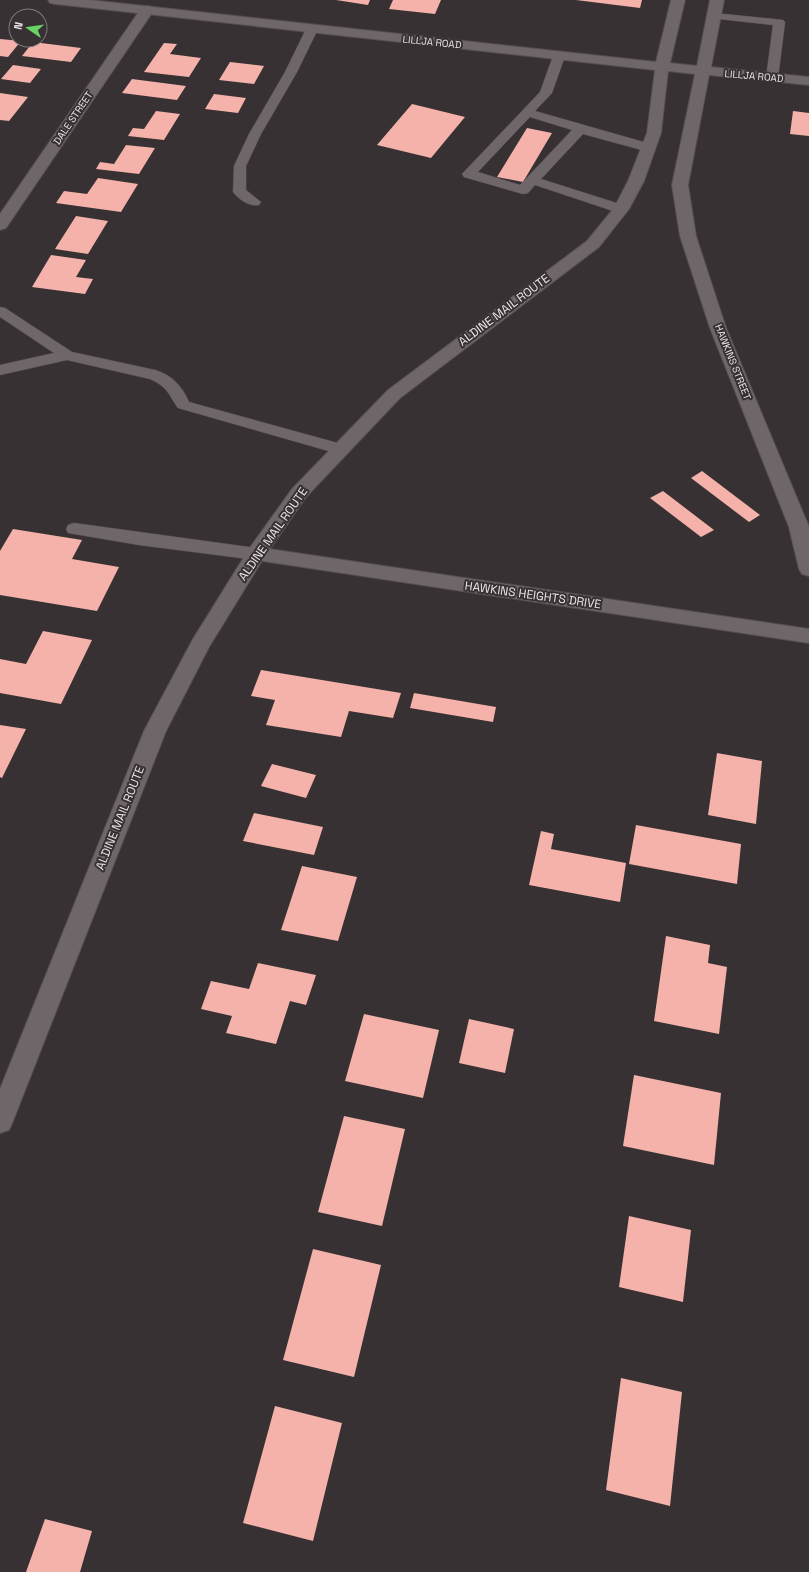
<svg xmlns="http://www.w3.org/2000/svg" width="809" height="1572" font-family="'Space Grotesk',sans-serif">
	<rect width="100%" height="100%" fill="#383133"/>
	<path fill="#f4b2aa" d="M336,0H370L368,5Z
		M393,0H441L435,14L389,9Z
		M576,0H642L640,8Z
		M0,39L21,41L8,57L0,56Z
		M33,42L81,48L71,62L22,56Z
		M164,43L177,44L170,54L201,58L189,77L144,72Z
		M230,62L264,66L254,84L219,80Z
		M13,65L41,69L30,83L1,79Z
		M132,79L186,86L177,100L122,93Z
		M0,93L28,97L9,121L0,120Z
		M214,94L246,98L238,113L205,109Z
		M412,104L465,117L431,158L377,145Z
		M156,111L180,114L164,140L128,136L133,128L144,129Z
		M793,111L809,113V136L790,134Z
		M527,128L552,133L523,182L497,177Z
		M126,145L155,148L139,174L96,169L100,162L114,164Z
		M98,178L138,184L121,212L56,203L64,191L87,194Z
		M76,216L108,221L88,254L55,249Z
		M51,255L86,260L76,277L93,279L85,294L32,287Z
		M702,471L760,515L749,522L691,478Z
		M663,491L714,530L701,537L650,498Z
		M13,529L82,540L72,559L119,567L97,611L0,595V551Z
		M43,631L92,640L61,704L0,693V659L26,664Z
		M261,670L401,693L393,718L349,711L341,737L266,725L275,700L251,696Z
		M414,693L496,707L493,722L410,708Z
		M0,725L26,729L2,778L0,777Z
		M717,753L762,761L756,824L708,815Z
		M272,764L316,775L306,798L261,786Z
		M254,813L323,827L314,855L243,841Z
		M636,825L741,844L737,884L629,864Z
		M541,831L554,834L551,849L626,863L620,902L529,885Z
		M302,866L357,877L338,941L281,930Z
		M666,936L710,945L708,963L727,967L719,1034L654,1021Z
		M258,963L316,975L306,1005L290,1001L276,1044L226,1033L232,1016L201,1009L211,981L249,989Z
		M364,1014L439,1030L423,1098L345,1081Z
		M469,1019L514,1029L505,1073L459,1063Z
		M634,1075L721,1093L714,1165L623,1146Z
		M344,1116L405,1129L382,1226L318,1212Z
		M629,1216L691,1230L683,1302L619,1287Z
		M313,1249L381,1265L354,1377L283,1360Z
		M621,1378L682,1392L670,1506L606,1490Z
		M275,1406L342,1423L313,1541L243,1523Z
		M45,1519L92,1531L80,1572H26Z"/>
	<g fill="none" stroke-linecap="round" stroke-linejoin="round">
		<defs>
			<path id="lane" d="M714,13L783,20L785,22L778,78L776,81H768L766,78L773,25L710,18L708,16L710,14Z
				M312,26L316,27L318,29L297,72L261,134L246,166V190L261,202L259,205C250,207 239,200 233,192L234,166L249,134L285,72L306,29L308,27Z
				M559,52L563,53L565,56L552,93L535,111L654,145L655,148L654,151L649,152L583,134L541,179L626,206L628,209L626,212H616L535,185L528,193L523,194L464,177L462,174L540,92L553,56L555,53ZM530,117L572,130L520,185L478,172Z
				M0,307L5,308L72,352L155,370C172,375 182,386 189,402L345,445L347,449L345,453L339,454L178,408C168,394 168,387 150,379L67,360L0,375V365L54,353L0,317Z
				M74,523L256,548L262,550L264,554L262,558L256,560L139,545L68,533L66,529L68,525Z"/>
			<path id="street" d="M147,6L152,7L154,10L6,228L0,230V214L142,7Z
				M256,547L809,629V643L249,559L246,554L249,549Z"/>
			<path id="secondary" d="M48,0H90L656,62L671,0H685L670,63L697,66L710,0H724L711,67L809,77V85L709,75L688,185L696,236L726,328L809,527V576L802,574L799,569L789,527L710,328L680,236L672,185L695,74L668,71L661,133L644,181L629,209L599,247L400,398L306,497L263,559L209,647L166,731L13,1121L9,1130L0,1133V1089L144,731L193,639L249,549L292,489L388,390L587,241L614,208L628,181L647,133L655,70L55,4L50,3Z"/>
		</defs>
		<use href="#lane" stroke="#544e50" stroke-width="1"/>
		<use href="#street" stroke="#544e50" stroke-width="2"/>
		<use href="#secondary" stroke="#544e50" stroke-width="2"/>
		<use href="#lane" fill="#6e6669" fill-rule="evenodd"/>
		<use href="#street" fill="#6e6669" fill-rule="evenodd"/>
		<use href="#secondary" fill="#6e6669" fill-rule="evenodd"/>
	</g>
	<g text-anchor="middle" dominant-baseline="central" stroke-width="4" stroke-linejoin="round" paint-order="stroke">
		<g font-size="10" fill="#e9e5e6" stroke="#383133">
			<text transform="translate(432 42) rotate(6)">LILLJA ROAD</text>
			<text transform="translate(754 76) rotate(5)">LILLJA ROAD</text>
			<text transform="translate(73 118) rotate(-56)">DALE STREET</text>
			<text transform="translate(733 362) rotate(68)">HAWKINS STREET</text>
		</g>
		<g font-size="12" fill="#e9e5e6" stroke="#383133">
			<text transform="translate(504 310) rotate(-37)">ALDINE MAIL ROUTE</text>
			<text transform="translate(273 534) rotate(-55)">ALDINE MAIL ROUTE</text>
			<text transform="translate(533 595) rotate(8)">HAWKINS HEIGHTS DRIVE</text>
			<text transform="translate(120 818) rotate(-68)">ALDINE MAIL ROUTE</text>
		</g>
	</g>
	<g transform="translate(28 28) rotate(283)"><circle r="19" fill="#383133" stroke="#7f797b"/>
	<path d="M0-3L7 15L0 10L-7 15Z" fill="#68d465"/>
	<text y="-6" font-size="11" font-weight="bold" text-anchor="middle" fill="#e9e5e6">N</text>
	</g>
</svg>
